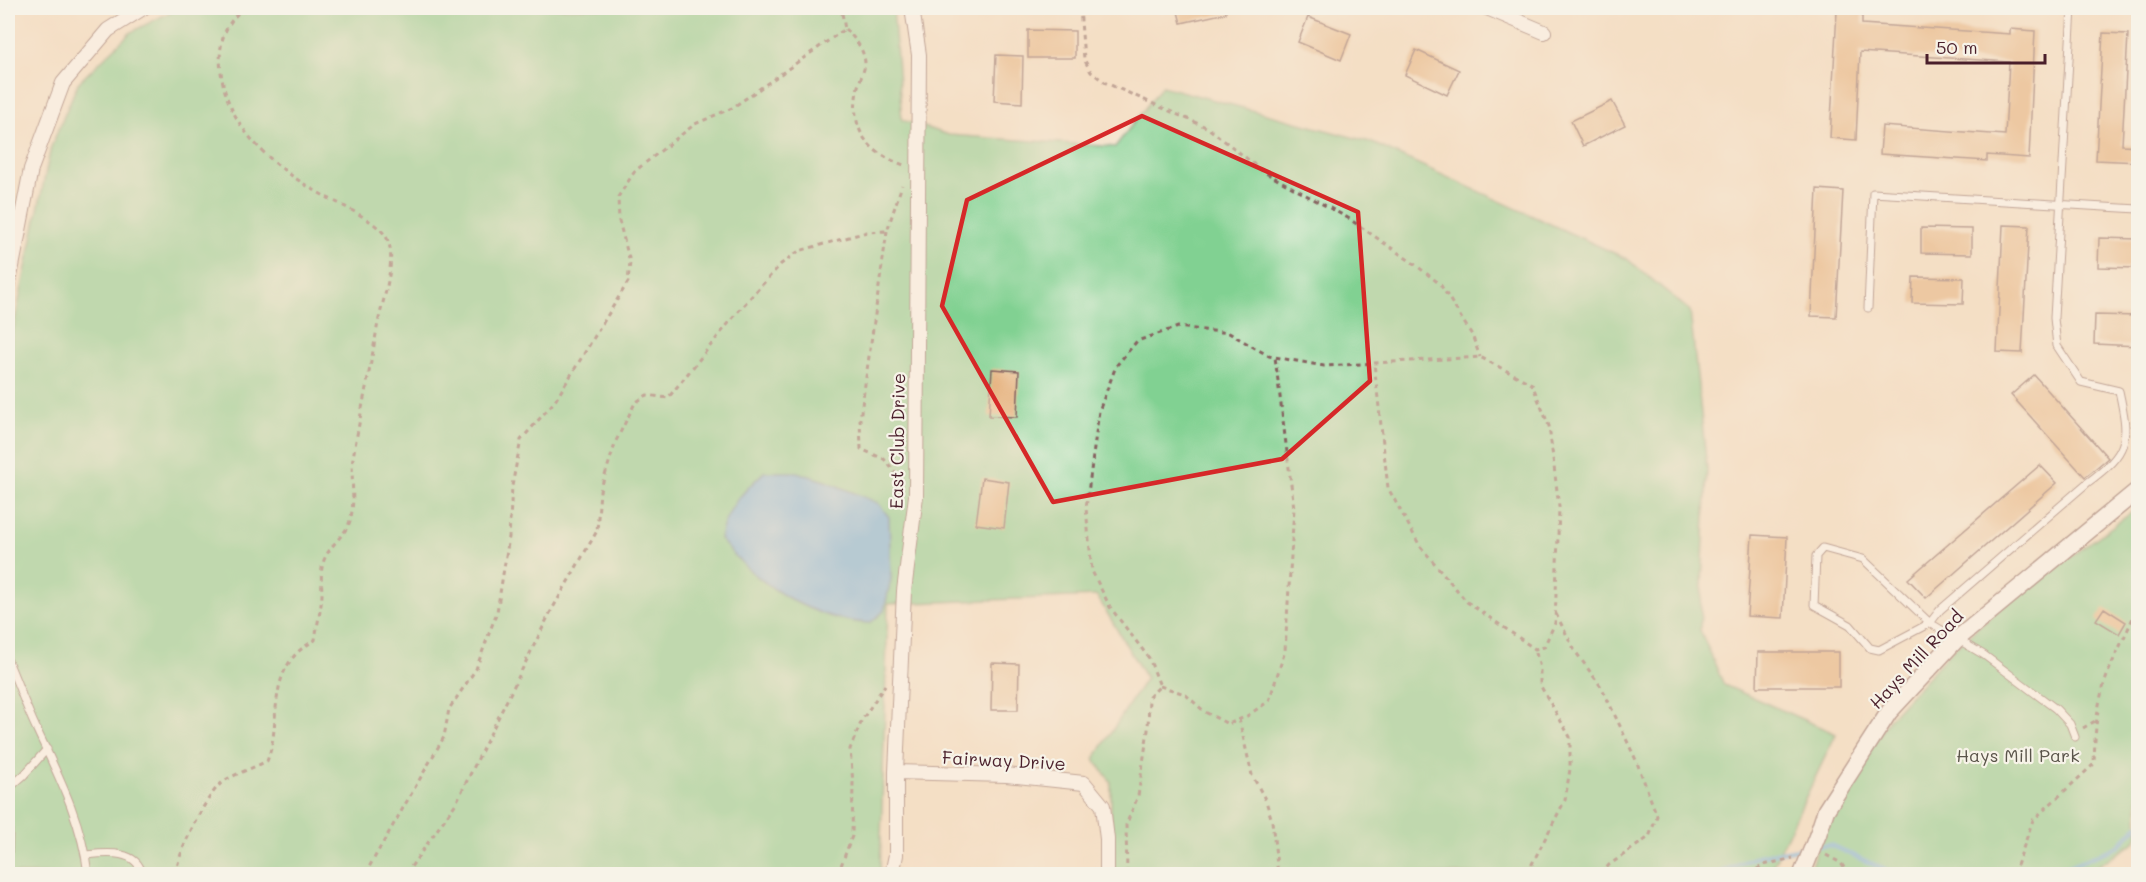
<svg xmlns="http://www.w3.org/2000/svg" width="2146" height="882" font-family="Mali,sans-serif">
	<rect width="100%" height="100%" fill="#f7f3e8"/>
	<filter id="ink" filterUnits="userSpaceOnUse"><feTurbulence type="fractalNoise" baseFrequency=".0167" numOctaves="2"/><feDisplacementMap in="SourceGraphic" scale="12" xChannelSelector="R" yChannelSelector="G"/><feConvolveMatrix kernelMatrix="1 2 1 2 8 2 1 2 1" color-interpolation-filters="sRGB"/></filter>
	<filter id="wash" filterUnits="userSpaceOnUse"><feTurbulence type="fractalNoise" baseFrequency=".008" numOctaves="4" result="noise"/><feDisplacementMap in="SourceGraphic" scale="24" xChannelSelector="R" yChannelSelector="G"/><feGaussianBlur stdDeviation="1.35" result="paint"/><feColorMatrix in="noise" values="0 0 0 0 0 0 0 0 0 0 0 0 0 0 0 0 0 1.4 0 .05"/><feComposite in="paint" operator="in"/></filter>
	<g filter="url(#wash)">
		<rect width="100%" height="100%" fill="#f4dfc5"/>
		<path fill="#81d192" stroke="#66785e" stroke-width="1.5" d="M178,8H893L902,120L949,135L1115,147L1162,86L1370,142L1627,259L1690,311L1707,469L1700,630L1724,685L1836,734L1769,874H1111V782L1094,759L1146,678L1097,596L888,604L880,874H8V354L51,147L78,83L131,32Z
			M2138,508V836L2132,844L2085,874H1808L1825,825L1889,719L1952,650L2002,606Z"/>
		<path fill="#6eb1e3" stroke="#5c6887" stroke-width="1.5" d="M764,472H797L828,482L878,503L889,517L891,579L884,611L870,623C812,621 755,583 720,539C725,509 743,492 764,472Z"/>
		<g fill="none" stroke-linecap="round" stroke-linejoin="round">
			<path stroke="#6eb1e3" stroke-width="4.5" d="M1818,846L1830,845L1895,874
				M1716,874L1758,856L1809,847
				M2050,874L2119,846L2138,825"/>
		</g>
		<g id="blocks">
			<path fill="#e5ae78" d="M1177,8H1225L1226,13L1181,23Z
				M1837,11L1862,13V24L2010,34V29L2035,31L2029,158L1987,155V161L1880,154L1882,126L2005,135L2009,62L1860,52L1856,140L1830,138Z
				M1308,17L1351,34L1341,60L1298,42Z
				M1028,30L1075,31V58H1028Z
				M2103,33L2128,34L2122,145L2139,146V162L2096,160Z
				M1416,50L1459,70L1447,95L1405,75Z
				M996,55L1023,56L1022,103L994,101Z
				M1612,101L1625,125L1583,146L1571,121Z
				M1817,189L1843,191L1836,317L1811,316Z
				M2003,225L2029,226L2022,353L1997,352Z
				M1921,228L1972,229V254L1921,253Z
				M2099,238L2139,239V268L2098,267Z
				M1913,277L1964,278L1963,304L1912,303Z
				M2095,315L2139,316V346L2094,344Z
				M992,369L1019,371L1017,417L989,416Z
				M2034,375L2108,458L2085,477L2011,395Z
				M2040,465L2057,483L1926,598L1908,579Z
				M982,478L1009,482L1004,528L976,524Z
				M1752,535L1787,537L1783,618L1747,616Z
				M2104,608L2126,622L2119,634L2096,620Z
				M1758,652H1839V687H1757Z
				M992,663L1019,664L1018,710H991Z"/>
		</g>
	</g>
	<g filter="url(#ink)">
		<use href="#blocks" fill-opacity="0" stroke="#866261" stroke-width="1.5"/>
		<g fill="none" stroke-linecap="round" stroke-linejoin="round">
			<defs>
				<path id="service" d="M2072,8L2054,318L2057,346L2081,382L2119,391C2130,441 2129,452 2087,483L1940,610L1930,623L1879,650L1870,648L1850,625L1814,605L1816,556L1823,548L1863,559L1930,623L1984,655L2056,709L2070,724L2075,737
					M1868,308L1873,193L2138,209
					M8,661C18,684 26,707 37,730C59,777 82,822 88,874
					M8,789L24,775L47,749
					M86,855C106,853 137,849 142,874
					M8,874L10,787"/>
				<path id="minor" d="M1487,8L1544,32
					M8,287L31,169L63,83L108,30L143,8
					M896,772L1006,775L1084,783L1103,806L1107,839V874
					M892,874L896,855V772L904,591L916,496L919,55L912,8"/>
				<path id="tertiary" d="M1818,834L1826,810L1889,712L1956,640L2138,490"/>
			</defs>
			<use href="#service" stroke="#866261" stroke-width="9"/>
			<use href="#minor" stroke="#866261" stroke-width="16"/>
			<use href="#tertiary" stroke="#866261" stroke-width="19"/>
			<path stroke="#866261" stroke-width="3" stroke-dasharray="4.5 4.5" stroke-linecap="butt" d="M1080,8L1084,59L1091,72L1106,83L1208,128L1264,172L1348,218L1413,263L1440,284L1472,335L1480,357
				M845,29C854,37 865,50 865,64C864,73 858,83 857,91C850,131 868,153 904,165
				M887,231L860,419L861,449L884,459L901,479
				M1556,614L1575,651L1602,688L1636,760L1657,816L1649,837L1609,865L1601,874
				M1160,686L1185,694L1205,712L1228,724L1247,716L1269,701L1285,651L1294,508L1275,357
				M1239,719L1252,775L1266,801L1272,821L1278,874
				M2083,728L2095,721
				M1826,855L1841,863L1848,874
				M176,874C177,854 207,792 224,781C237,773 253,768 267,761C281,727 268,683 296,654C301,648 309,644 315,640C317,625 321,610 322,595C322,585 320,573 323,563C328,547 341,539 348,526C357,506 350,479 353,458C360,415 370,371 377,328C381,304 400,256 385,235C375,221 344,206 328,198C278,171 228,131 221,72C218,45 223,25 244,8
				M365,874L444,737L449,709L476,669L497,612L509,537L512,486L521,440L555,401L628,282L630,262L619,221L618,197L635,171L695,124L732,108L845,29L841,8
				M406,874L456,803L550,613L597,531L600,491L616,441L635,403L647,395L668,398L741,308L781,264L799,251L867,232L887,231L902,185
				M838,874L852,836L853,783L850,749L862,720L885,685
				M1127,874L1126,825L1138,796L1148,730L1149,697L1160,686L1149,658L1110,607L1092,571L1086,508L1099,411L1116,366L1137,341L1178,327L1229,333L1269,356L1324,366L1480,357L1532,384L1549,426L1559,507L1555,623L1544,647L1535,649L1467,602L1420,546L1388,488L1374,363
				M1533,874L1532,864L1565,800L1570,769V737L1540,685V668L1535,649
				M1749,874L1764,865L1793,858
				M2014,874L2033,820L2094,764C2095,734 2096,705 2107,676C2116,651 2130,629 2138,604"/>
			<use href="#service" stroke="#fff" stroke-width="7"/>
			<use href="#minor" stroke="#fff" stroke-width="14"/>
			<use href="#tertiary" stroke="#fff" stroke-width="16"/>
			<defs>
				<path id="tertiary-bridge" d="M1802,874L1818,834"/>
			</defs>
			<use href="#tertiary-bridge" stroke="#866261" stroke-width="19" stroke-linecap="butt"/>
			<use href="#tertiary-bridge" stroke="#fff" stroke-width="16"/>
		</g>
	</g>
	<path d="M0 0H2146V882H0ZM1142,116L1358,212L1370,381L1282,459L1053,502L942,306L967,200Z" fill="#f4dfc5" fill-opacity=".55" fill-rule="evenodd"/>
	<path fill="none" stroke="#d62828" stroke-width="4.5" stroke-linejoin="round" d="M1142,116L1358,212L1370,381L1282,459L1053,502L942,306L967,200Z"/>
	<g text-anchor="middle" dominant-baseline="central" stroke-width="4.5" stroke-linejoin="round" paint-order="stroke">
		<g font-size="18" fill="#4a1f2b" stroke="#f7f3e8">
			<text transform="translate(897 441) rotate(-89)">East Club Drive</text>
			<text transform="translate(1916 659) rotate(-47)">Hays Mill Road</text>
			<text transform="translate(1004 760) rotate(3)">Fairway Drive</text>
		</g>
		<g font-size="18" fill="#5a544a" stroke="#f7f3e8">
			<text x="2018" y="755">Hays Mill Park</text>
		</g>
	</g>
	<rect width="2146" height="882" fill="none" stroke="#f7f3e8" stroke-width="30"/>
	<path d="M1927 54v9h118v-9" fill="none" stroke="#4a1f2b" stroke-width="3"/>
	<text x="1936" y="54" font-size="18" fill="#4a1f2b" stroke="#f7f3e8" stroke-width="4.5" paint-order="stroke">50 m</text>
</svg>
